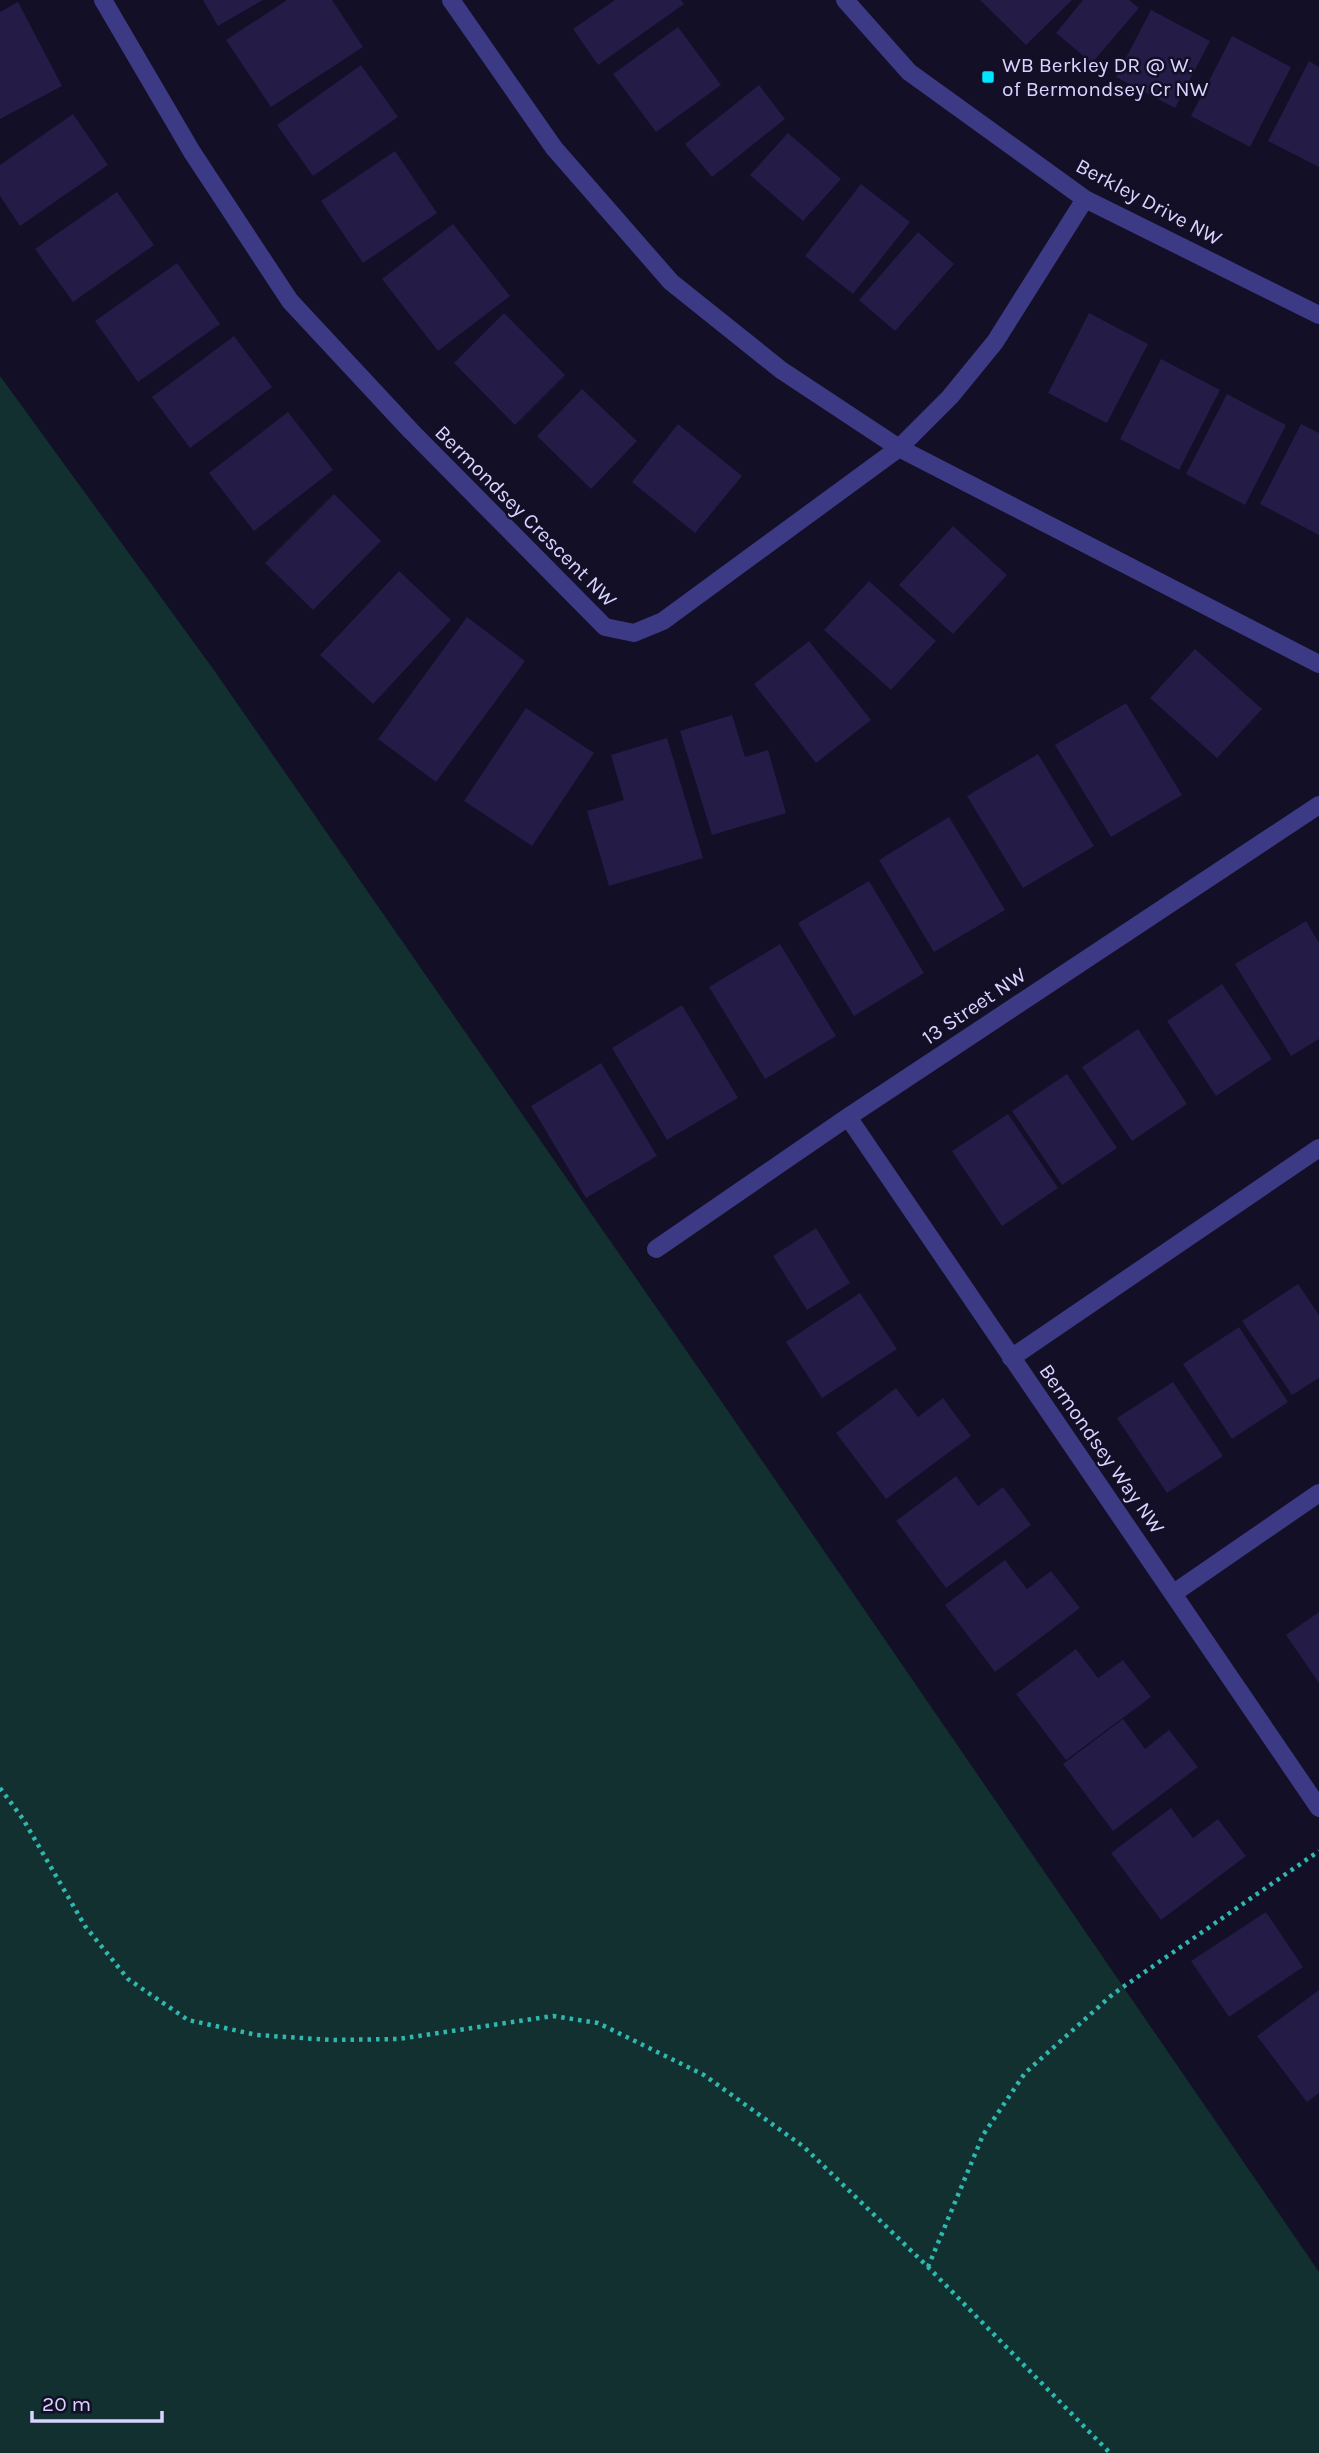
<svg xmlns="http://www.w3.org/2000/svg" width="1319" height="2453" font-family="Karla,sans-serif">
	<rect width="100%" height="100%" fill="#130f26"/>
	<path fill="#12302f" d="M0,376L216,673L706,1379L1319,2272V2453H0Z"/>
	<path fill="#241b47" d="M203,0H263L218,26Z
		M287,0H332L363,47L271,107L226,40Z
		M615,0H681L684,4L598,65L573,29Z
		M980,0H1072L1026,45Z
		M1083,0H1129L1139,8L1092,63L1056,33Z
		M18,2L62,86L0,119V12Z
		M1151,10L1210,41L1175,108L1116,77Z
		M678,27L721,85L656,132L613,74Z
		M1232,36L1291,67L1250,147L1191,116Z
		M1309,61L1319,67V167L1268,141Z
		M361,65L398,117L313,176L277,125Z
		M759,85L785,119L712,177L685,144Z
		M73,114L108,165L20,226L0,196V165Z
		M788,133L841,179L803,221L750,175Z
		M395,151L437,213L363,263L321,201Z
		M861,184L910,222L853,294L805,256Z
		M117,192L154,245L73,302L35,249Z
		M453,224L510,296L438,351L382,279Z
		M918,232L954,264L895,331L859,300Z
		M177,263L220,324L138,382L95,321Z
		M504,313L565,375L515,425L454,363Z
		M1089,313L1148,344L1107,423L1048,393Z
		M234,336L272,387L190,448L152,397Z
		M1161,359L1220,390L1179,470L1120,439Z
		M582,389L637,441L591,489L537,436Z
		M1227,394L1286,425L1245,505L1186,474Z
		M288,412L333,470L254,531L209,473Z
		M678,424L742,476L695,533L632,482Z
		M1301,424L1319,433V535L1260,504Z
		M334,494L381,541L313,610L265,563Z
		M953,526L1007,575L953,634L899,585Z
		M399,571L451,620L373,704L320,655Z
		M869,581L936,641L891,690L824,630Z
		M467,617L525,661L436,782L378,739Z
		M809,641L871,720L816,763L754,684Z
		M1195,649L1262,709L1217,758L1150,698Z
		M1126,703L1182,795L1111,837L1055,745Z
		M526,708L594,753L532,846L464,801Z
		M732,715L745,757L768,750L786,813L712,835L680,731Z
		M667,738L703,858L609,886L587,811L624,800L611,755Z
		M1038,754L1094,846L1023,888L967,796Z
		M949,817L1005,910L934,952L879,860Z
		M869,881L924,973L854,1016L798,923Z
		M1306,921L1319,943V1039L1291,1056L1235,964Z
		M780,944L836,1036L765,1079L709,987Z
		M1222,984L1272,1059L1216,1096L1167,1021Z
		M682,1005L738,1098L667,1140L612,1048Z
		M1138,1029L1187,1104L1132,1141L1082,1067Z
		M601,1063L657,1156L586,1198L531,1106Z
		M1067,1074L1117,1148L1062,1185L1012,1111Z
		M1008,1114L1058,1188L1002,1226L952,1151Z
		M816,1228L850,1283L807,1310L773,1256Z
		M1298,1284L1319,1315V1378L1292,1395L1242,1321Z
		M860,1293L897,1349L822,1398L786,1342Z
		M1239,1327L1288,1402L1232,1439L1183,1364Z
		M1173,1382L1223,1456L1167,1493L1117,1418Z
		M896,1388L918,1417L943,1398L971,1436L886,1499L836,1433Z
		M956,1476L978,1506L1003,1487L1031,1525L946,1588L896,1521Z
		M1005,1560L1027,1589L1051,1571L1080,1608L995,1672L945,1605Z
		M1319,1612V1683L1286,1635Z
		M1076,1649L1098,1678L1123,1660L1151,1697L1066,1760L1016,1694Z
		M1123,1719L1145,1749L1169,1730L1198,1767L1113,1831L1063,1764Z
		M1171,1808L1193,1838L1218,1819L1246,1856L1161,1920L1111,1853Z
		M1266,1912L1303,1967L1229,2017L1191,1961Z
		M1319,1990V2093L1307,2102L1257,2036Z"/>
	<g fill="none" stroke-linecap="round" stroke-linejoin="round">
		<path stroke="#2fb8b0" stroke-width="4.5" stroke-dasharray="3.5 5" stroke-linecap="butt" d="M0,1788L23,1819L85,1926L128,1979L188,2020L257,2035L331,2040L398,2039L553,2016L598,2023L704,2075L804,2147L928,2267L1110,2453
			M928,2267L983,2135L1025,2073L1113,1994L1319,1851"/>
		<path stroke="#3d3a85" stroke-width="18" d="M103,0L192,152L290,301L411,431L605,627L634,633L663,621L899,448L950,397L995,342L1085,199
			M451,0L554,148L671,282L781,370L899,448L1319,664
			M845,0L909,72L1085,199L1319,315
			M848,1117L1319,1808
			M656,1249L848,1117L1319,805
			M1011,1358L1319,1148
			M1174,1593L1319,1493"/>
	</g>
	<rect fill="#00e5ff" stroke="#130f26" stroke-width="2.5" x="981" y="70" width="14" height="14" rx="3.5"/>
	<g text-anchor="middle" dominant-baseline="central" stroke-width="5" stroke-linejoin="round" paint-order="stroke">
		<g font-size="21" fill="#d9d4ff" stroke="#130f26" text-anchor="start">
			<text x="1002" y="65">WB Berkley DR @ W.<tspan x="1002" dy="24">of Bermondsey Cr NW</tspan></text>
		</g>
		<g font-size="21" fill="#d9d4ff" stroke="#130f26">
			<text transform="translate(1149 202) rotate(28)">Berkley Drive NW</text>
			<text transform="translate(526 516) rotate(45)">Bermondsey Crescent NW</text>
			<text transform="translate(974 1006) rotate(-34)">13 Street NW</text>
			<text transform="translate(1102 1449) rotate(55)">Bermondsey Way NW</text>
		</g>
	</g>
	<path d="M32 2411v10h130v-10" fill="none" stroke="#d9d4ff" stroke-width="3.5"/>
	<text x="42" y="2411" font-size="21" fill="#d9d4ff" stroke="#130f26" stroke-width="5" paint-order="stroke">20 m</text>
</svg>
